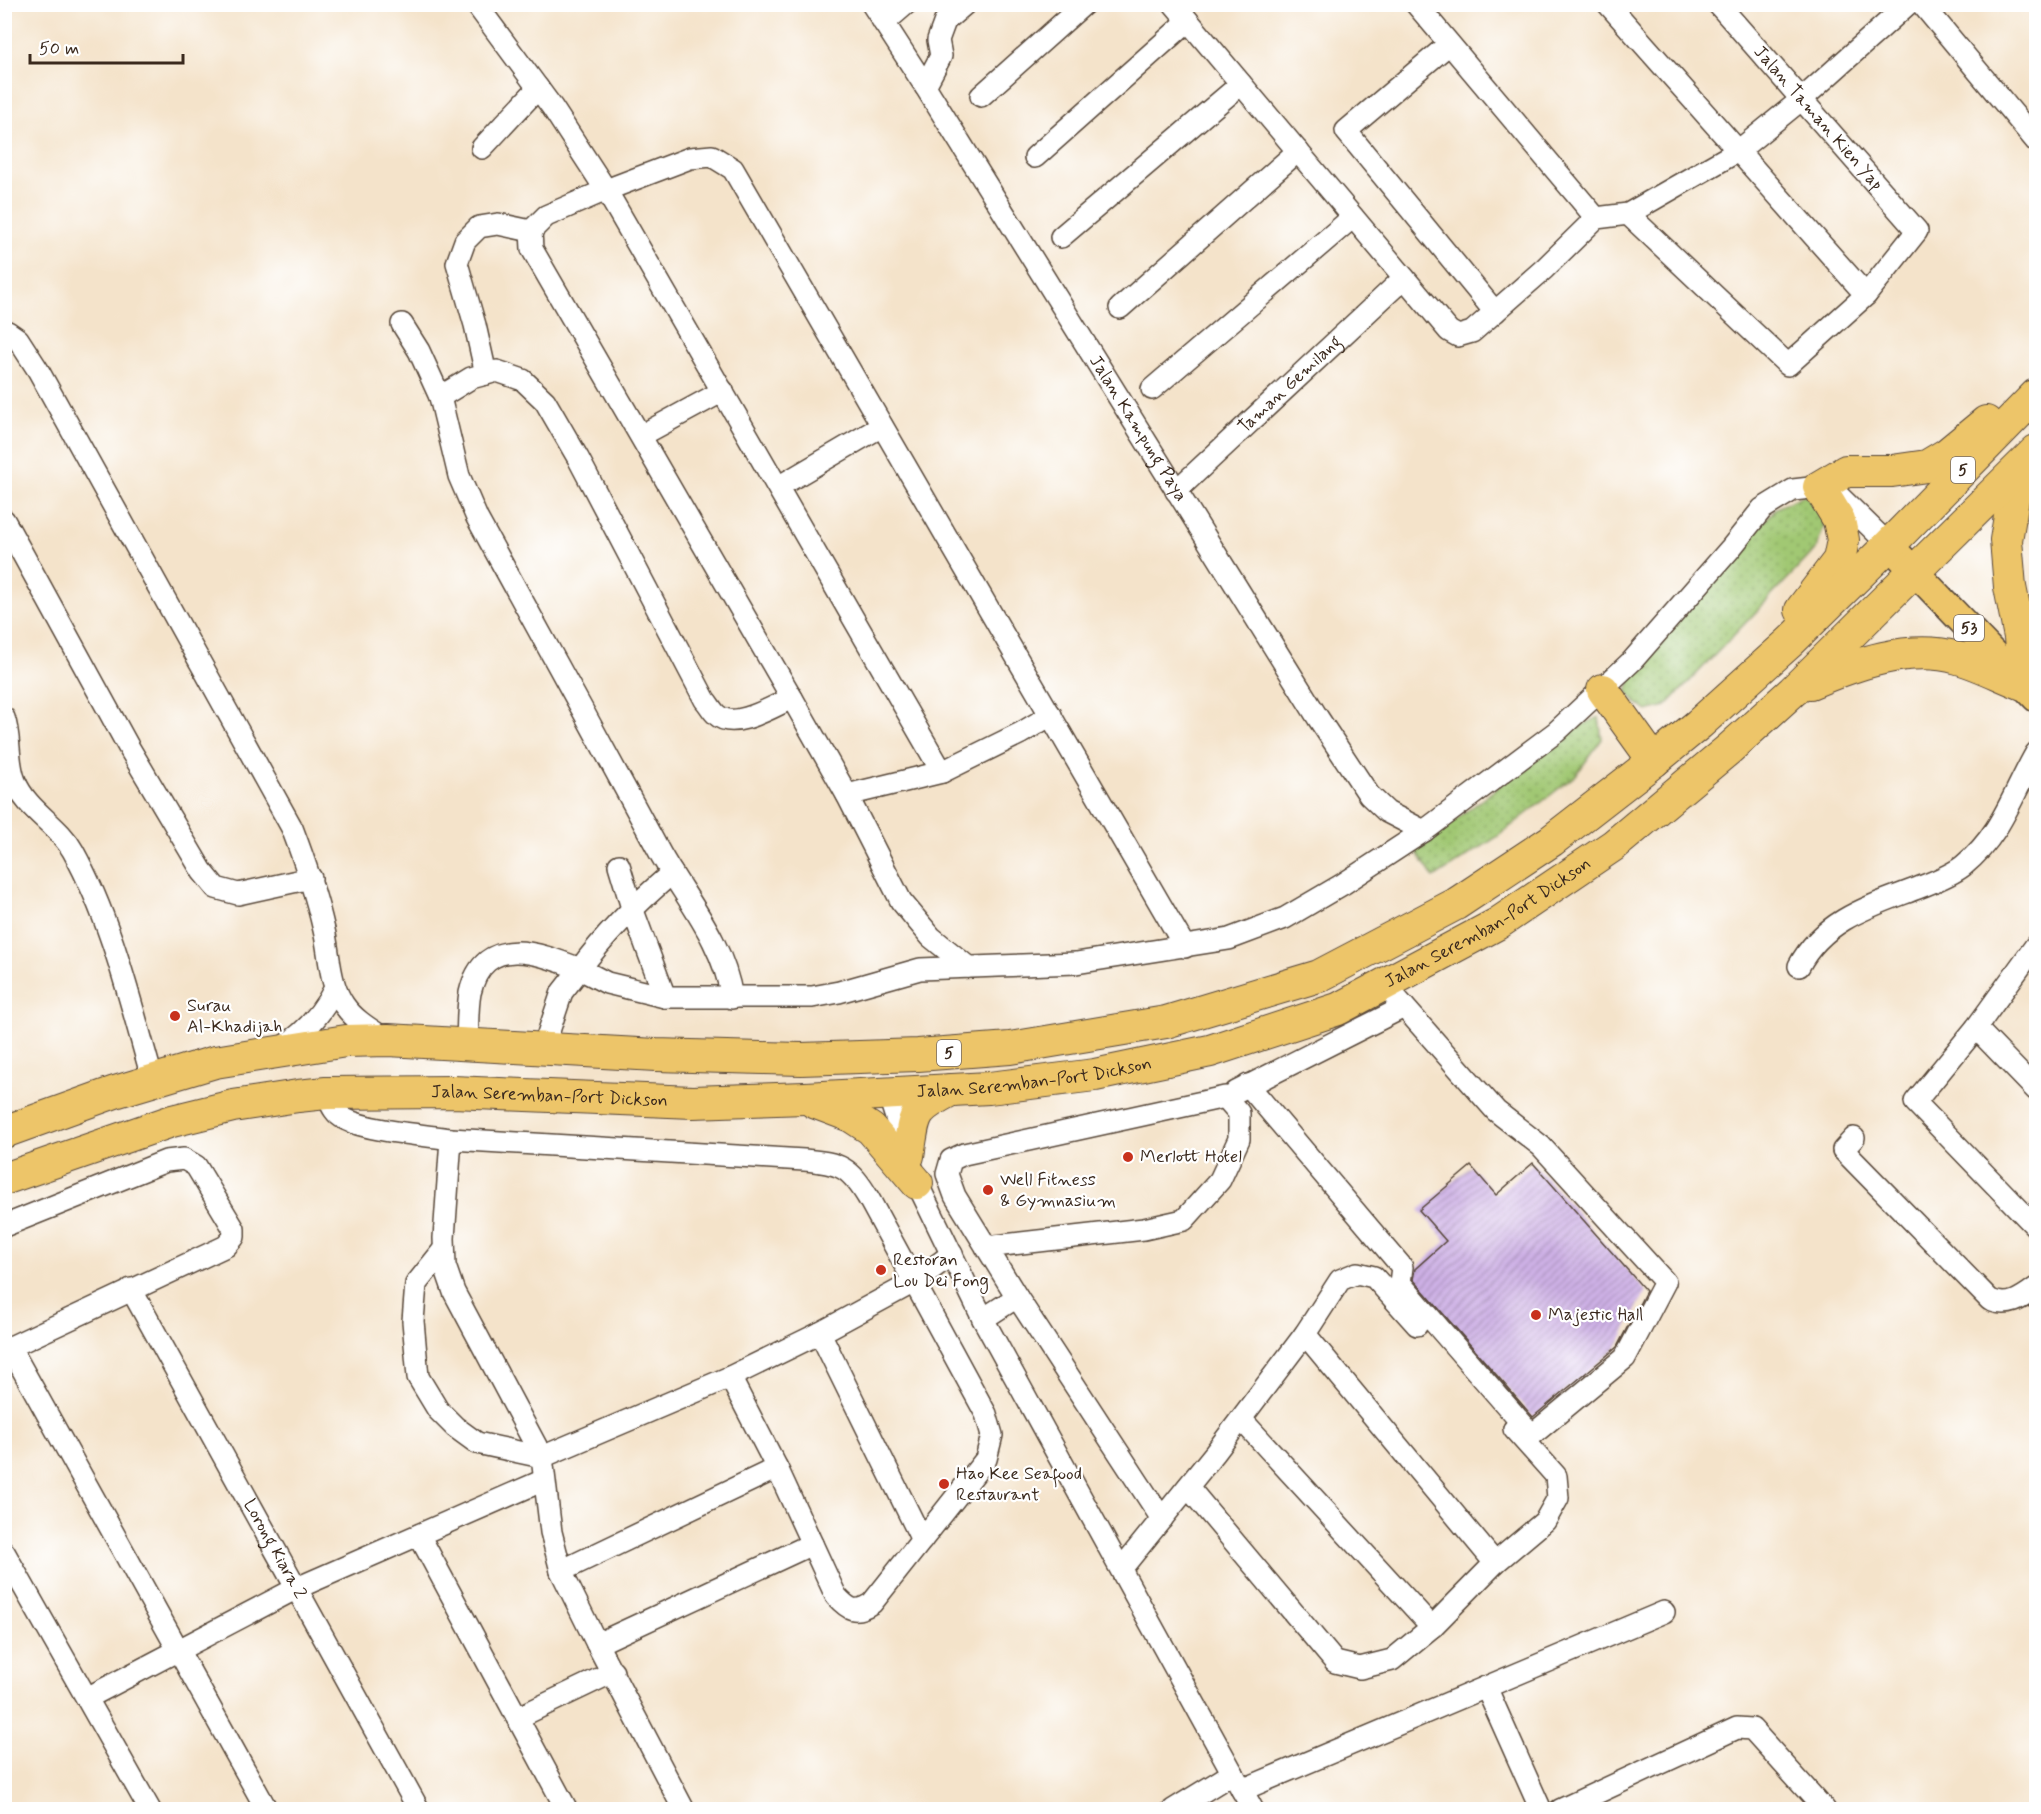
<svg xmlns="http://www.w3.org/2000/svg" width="2041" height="1814" font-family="Mynerve,sans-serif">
	<defs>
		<pattern id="grass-dots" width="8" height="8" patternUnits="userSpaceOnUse" patternTransform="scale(1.5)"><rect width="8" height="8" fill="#a1c873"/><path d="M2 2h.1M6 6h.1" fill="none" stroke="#84a35e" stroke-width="1.8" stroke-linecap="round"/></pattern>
		<pattern id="building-hatch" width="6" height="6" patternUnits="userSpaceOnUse" patternTransform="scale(1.5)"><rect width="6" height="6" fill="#ceb1e6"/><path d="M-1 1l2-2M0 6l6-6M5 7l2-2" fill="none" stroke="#a890ba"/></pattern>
	</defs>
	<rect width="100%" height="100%" fill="#fff"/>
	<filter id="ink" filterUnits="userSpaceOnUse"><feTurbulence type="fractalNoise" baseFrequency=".0167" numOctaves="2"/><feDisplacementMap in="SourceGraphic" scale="12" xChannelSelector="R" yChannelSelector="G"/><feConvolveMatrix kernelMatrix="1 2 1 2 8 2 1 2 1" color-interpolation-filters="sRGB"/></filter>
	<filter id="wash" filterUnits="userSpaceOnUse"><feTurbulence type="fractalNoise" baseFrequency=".008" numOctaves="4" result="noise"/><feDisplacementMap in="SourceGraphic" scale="24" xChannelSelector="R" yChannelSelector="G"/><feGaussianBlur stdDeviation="1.35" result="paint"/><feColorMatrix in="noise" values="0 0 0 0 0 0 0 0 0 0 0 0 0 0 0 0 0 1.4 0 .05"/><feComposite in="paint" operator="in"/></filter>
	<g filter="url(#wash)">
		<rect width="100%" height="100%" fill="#f4e3ca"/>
		<path fill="url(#grass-dots)" stroke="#6e7948" stroke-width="1.5" d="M1804,495C1831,515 1827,519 1816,549L1666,706L1647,711L1636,703L1627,692L1634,669L1776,508Z
			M1599,717L1602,739L1576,775L1497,837L1434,878L1415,850L1453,822L1571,730Z"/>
		<g id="blocks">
			<path fill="url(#building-hatch)" d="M1533,1163L1646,1291L1617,1347L1533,1417L1413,1279L1415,1269L1446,1241L1419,1210L1471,1166L1496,1195Z"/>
		</g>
	</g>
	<g filter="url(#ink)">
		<use href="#blocks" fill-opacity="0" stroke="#574638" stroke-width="1.5"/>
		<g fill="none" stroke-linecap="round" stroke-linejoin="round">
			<defs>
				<g id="minor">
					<path d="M476,4L552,107L606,190L942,772"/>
					<path id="s1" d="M872,4L925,86L1318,718L1369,795L1387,812L1424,831"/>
					<path d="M1174,4L1449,331L1458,336L1472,332L1544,269L1596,218L1628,214L1738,151L1802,99L1908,4"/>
					<path d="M1416,4L1596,218"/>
					<path d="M1608,4L1866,295L1788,365L1628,214"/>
					<path id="s2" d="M1718,4L1917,231L1866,295"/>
					<path d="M1922,4L2036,141"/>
					<path d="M884,23L906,4"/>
					<path d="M1449,44L1346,131L1495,312"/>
					<path d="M925,86L941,56L938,40L945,21L965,4"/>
					<path d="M981,96L1084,4"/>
					<path d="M482,148L538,88"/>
					<path d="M1035,157L1188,21"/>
					<path d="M1061,237L1241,84"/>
					<path d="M1120,308L1298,151"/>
					<path d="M402,324L419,351L440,397L459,476L477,518C538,629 600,741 660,853C687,901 723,941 732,998"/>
					<path d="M4,333L8,332L18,339L38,370L292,828C305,862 316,895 324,930C330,955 329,984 344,1005C355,1021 372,1030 387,1040"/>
					<path d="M486,374L475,325L457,263L465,241L479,227L498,224L531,231"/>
					<path d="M1152,389L1353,217"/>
					<path d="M440,397L471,378L497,371L523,380L545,401L578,458L705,700C709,704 712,711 717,715C734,731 774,706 792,698"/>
					<path d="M642,435L723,391"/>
					<path d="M778,487L882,426"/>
					<path id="s3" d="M1176,491L1404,278"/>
					<path d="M4,520L128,746L202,871L216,888L238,894L311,878"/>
					<path d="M4,718C11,737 7,762 15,781C27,811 58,824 73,851C112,921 131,1005 153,1081"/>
					<path d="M847,795L942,772L1021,733L1051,715"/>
					<path d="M619,865L632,908L665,997"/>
					<path d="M2036,945L1976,1028L1915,1102L2036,1227"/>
					<path d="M1799,966C1824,919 1871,906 1918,888C1933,882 1950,876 1963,866C2002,834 2012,795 2036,753"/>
					<path d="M968,967L931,937L901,901L847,795L792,698L532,249L531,231L546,216L606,190L690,158L712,156L733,169L1185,947"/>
					<path d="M1384,984L1496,1111L1541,1146L1665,1282L1625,1358L1532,1435L1400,1283"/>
					<path d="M1976,1028L2036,1090"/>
					<path d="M467,1044C468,1028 467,1009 470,993C484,932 539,953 580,969C607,932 638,902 672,873"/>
					<path d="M281,1048C305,1033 322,1014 335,988"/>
					<path d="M543,1049L562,992L580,969L607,983L665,997H812L839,992L920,969L1076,963L1229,939L1285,918L1343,884L1424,831L1556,732L1632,661L1730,549L1762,509L1793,490L1819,487L1841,498L1889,545"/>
					<path d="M1248,1085L1402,1267L1400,1283L1393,1294"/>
					<path d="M1236,1092L1404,1007"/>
					<path d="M326,1093C331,1104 334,1114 345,1119C368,1131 423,1135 451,1139L804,1160C841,1163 850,1167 869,1199L986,1414L992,1435L986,1459L872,1603C855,1614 849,1610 836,1596L777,1468L730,1377"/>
					<path d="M888,1093L917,1183L983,1319L1253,1810"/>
					<path d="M1854,1138L1843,1150L1990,1300C2009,1308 2021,1299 2036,1288"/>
					<path d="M451,1139L444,1238L445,1266L454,1292L542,1457L551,1532L561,1571L597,1644L684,1810"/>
					<path d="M4,1226L166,1161L184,1159L196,1166L234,1229V1237L226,1246L4,1350"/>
					<path d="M986,1247L1144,1229L1184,1220L1220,1180L1239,1139V1113L1225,1097L964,1154L951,1160L947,1174L955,1196L1017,1297L1162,1519"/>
					<path d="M444,1249L416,1284L413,1321L418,1377L438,1410L455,1427L477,1443L542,1457L730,1377L820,1333L914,1282L952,1254"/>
					<path id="s4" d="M131,1289L419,1810"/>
					<path d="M983,1319L1017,1297"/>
					<path d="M820,1333L922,1540"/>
					<path d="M10,1347L267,1810"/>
					<path d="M1241,1419L1432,1627"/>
					<path d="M1188,1487L1335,1662L1360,1668L1392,1660L1432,1627L1495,1563L1305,1334"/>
					<path d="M419,1535L567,1810"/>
					<path d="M4,1552L150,1810"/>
					<path d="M1495,1563L1545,1521L1558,1498L1556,1476L1514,1429"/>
					<path d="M1122,1568L1215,1453L1305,1334L1340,1280L1357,1273L1374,1277L1417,1325"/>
					<path d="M561,1571L777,1468"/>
					<path d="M597,1644L812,1544"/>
					<path d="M1486,1687L1541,1810"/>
					<path d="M87,1698L297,1588L544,1480"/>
					<path d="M517,1718L613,1672"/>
					<path d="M1242,1790L1664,1612"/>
					<path d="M1173,1810L1233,1773"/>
					<path d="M1560,1810L1737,1728L1752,1729L1825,1810"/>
				</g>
				<path id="major" d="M1889,545L2036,698"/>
				<g id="highway">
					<path d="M1801,610L1839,560L1843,540L1839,520L1819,487L1846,471H1892L1927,466L1947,454L1986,422"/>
					<path d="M1810,683C1855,664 1909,644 1958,658C1980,664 2002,676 2023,684L2020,637L2010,587L2006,540L2014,493L2030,468"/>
					<path d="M1603,690L1654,761"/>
					<path d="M814,1102L851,1116L871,1129L917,1183"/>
					<path d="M4,1132L115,1092L215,1062L346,1041L388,1040L656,1055L801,1059L918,1055L1010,1048L1166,1022L1319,976L1456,904L1551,841L1654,761L1699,724L1790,642L1889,545L2036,395"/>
					<path d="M908,1156C915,1113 911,1111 951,1090"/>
					<path id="s5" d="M4,1179L172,1121L233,1106L298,1096L326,1093L453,1092L693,1102L805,1098L989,1088L1095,1075L1210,1051L1338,1009L1497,924L1614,845L1729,749L1793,691L2036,451"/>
				</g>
			</defs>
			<use href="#minor" stroke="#574638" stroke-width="24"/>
			<use href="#major" stroke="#574638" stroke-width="30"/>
			<use href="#highway" stroke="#574638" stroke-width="34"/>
			<use href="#minor" stroke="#fff" stroke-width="21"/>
			<use href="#major" stroke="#edc569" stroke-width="27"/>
			<use href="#highway" stroke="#edc569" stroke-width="32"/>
		</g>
	</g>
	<g fill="#c8321e" stroke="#fff" stroke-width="2">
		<circle cx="175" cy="1016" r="6"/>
		<circle cx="1128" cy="1157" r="6"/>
		<circle cx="988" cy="1190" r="6"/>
		<circle cx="881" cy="1270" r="6"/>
		<circle cx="1536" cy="1315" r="6"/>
		<circle cx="944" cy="1484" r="6"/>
	</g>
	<g text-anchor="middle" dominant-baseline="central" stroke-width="4.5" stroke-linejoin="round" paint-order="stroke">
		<g fill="#fff" stroke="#766a62" stroke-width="1.5">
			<rect x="1951" y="457" width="24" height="26" rx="4.5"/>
			<rect x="1954" y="615" width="30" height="26" rx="4.5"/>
			<rect x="937" y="1040" width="24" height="26" rx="4.5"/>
		</g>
		<g font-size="16" font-weight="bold" fill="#3b2a1e">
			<text x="1963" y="470">5</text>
			<text x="1969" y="628">53</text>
			<text x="949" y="1053">5</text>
		</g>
		<g font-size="18" fill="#3b2a1e" stroke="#fff">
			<text stroke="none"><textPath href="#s2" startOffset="152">Jalan Taman Kien Yap</textPath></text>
			<text stroke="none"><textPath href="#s3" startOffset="156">Taman Gemilang</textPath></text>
			<text stroke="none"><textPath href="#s1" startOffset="501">Jalan Kampung Paya</textPath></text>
			<text stroke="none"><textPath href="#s5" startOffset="1530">Jalan Seremban-Port Dickson</textPath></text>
			<text stroke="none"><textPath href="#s5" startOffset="1044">Jalan Seremban-Port Dickson</textPath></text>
			<text stroke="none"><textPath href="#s5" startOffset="558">Jalan Seremban-Port Dickson</textPath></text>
			<text stroke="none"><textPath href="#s4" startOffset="297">Lorong Kiara 2</textPath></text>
		</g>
		<g font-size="18" fill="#3b2a1e" stroke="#fff" text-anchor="start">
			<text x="187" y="1006">Surau<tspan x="187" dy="21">Al-Khadijah</tspan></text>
			<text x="1140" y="1157">Merlott Hotel</text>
			<text x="1000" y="1180">Well Fitness<tspan x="1000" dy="21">&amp; Gymnasium</tspan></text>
			<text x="893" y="1260">Restoran<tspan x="893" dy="21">Lou Dei Fong</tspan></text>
			<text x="1548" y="1315">Majestic Hall</text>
			<text x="956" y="1474">Hao Kee Seafood<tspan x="956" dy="21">Restaurant</tspan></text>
		</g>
	</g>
	<rect width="2041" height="1814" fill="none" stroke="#fff" stroke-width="24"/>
	<path d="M30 54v9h153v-9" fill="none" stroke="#3b2a1e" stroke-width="3"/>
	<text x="39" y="54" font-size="18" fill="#3b2a1e" stroke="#ffffff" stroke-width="4.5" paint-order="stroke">50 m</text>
</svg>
